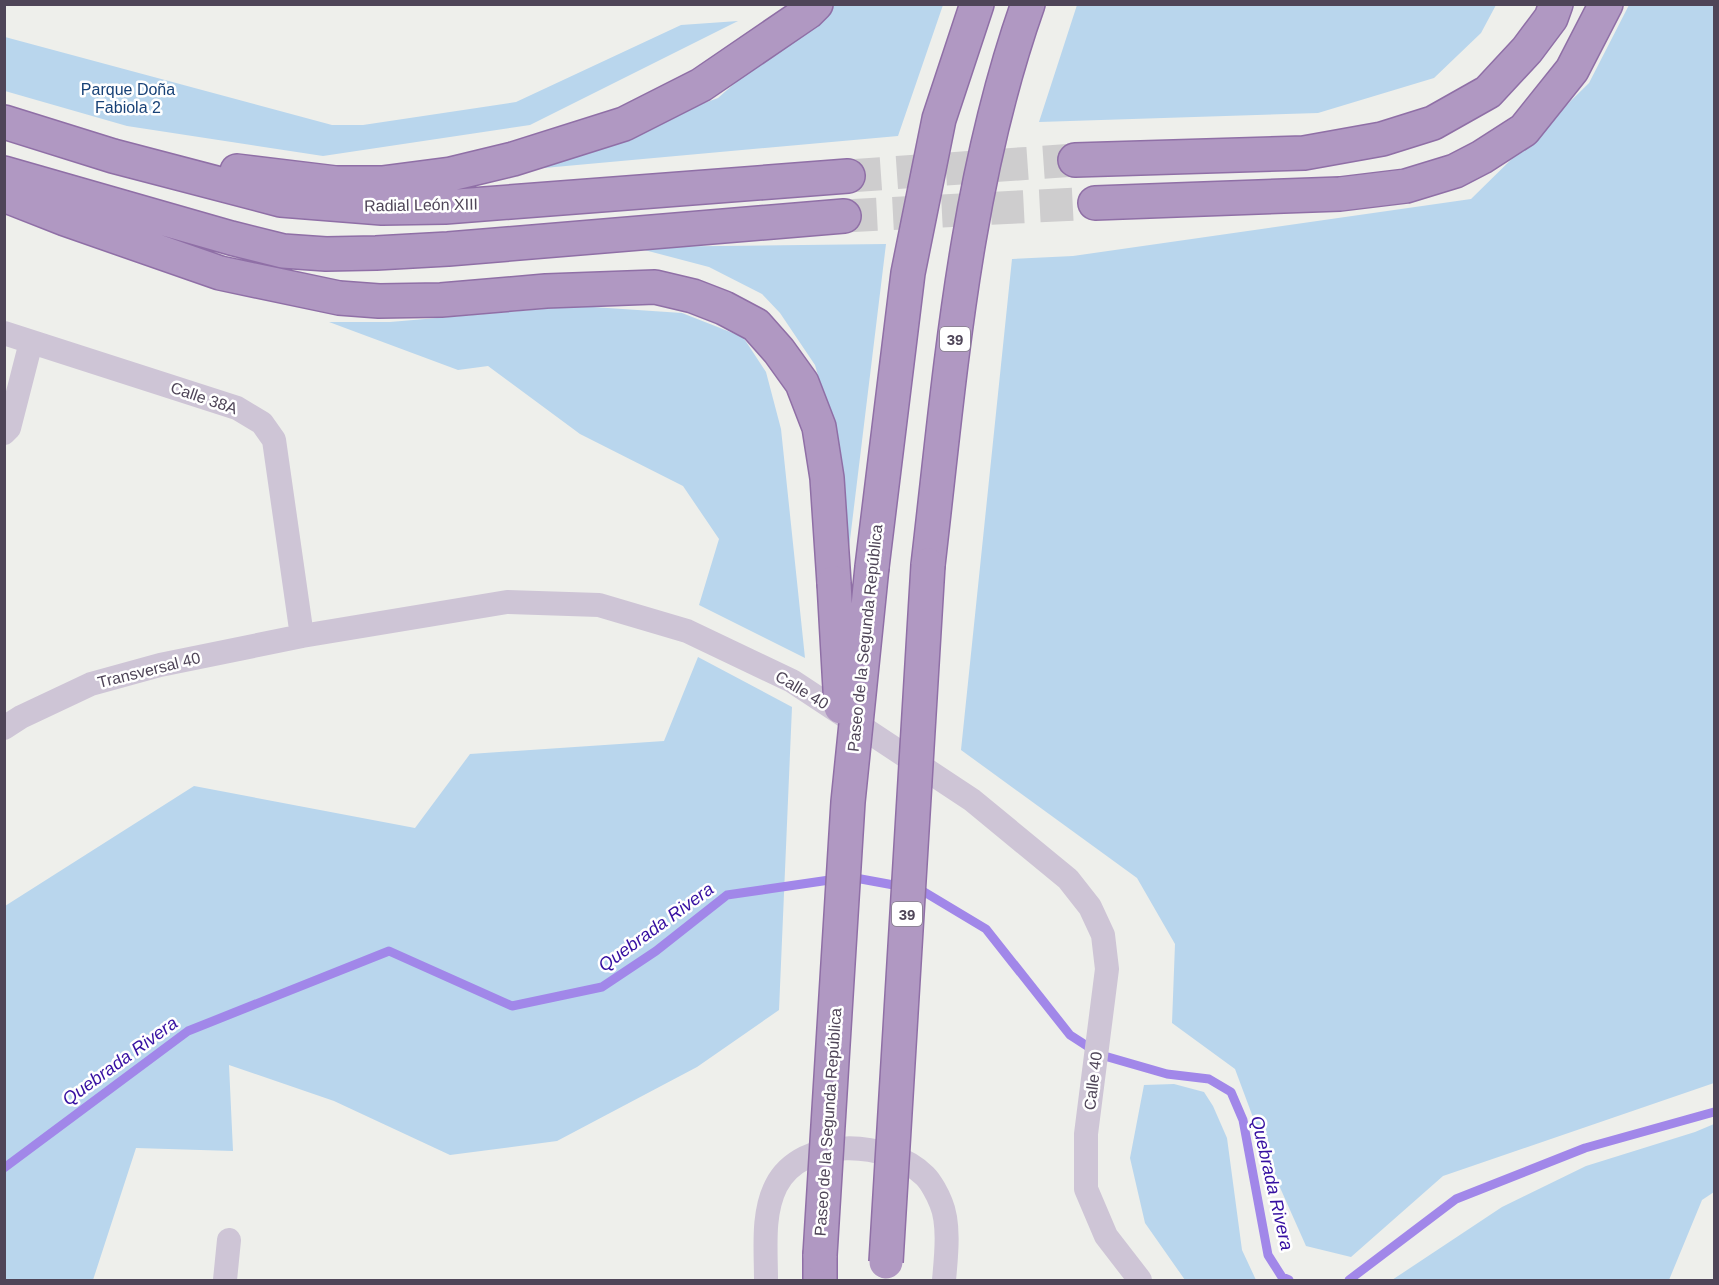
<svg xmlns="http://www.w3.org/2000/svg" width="1719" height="1285" font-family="Arial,sans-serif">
	<rect width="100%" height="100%" fill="#eeefeb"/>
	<path fill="#b9d6ed" d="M823,5H943L898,136L522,170L718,98Z
		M1077,5V4L1496,5L1481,33L1434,78L1318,113L1039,122Z
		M1629,5H1714V1083L1443,1176L1351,1257L1306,1246L1274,1174L1235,1069L1172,1023L1175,944L1137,878L961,750L1012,259L1073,256L1471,199L1589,83Z
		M738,21L530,125L323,156L127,126L5,91V37L332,125H363L516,102L681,25Z
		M886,244L848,556L839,448L815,365L780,313L762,294L709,267L633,247Z
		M578,306L682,313L743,337L766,372L781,429L805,658L699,605L719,539L683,486L580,434L488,366L458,370L329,322H390Z
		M698,657L792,707L779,1010L697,1067L557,1141L450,1155L334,1101L229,1065L233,1151L136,1148L93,1280H5V906L194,786L415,828L470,754L664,741Z
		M1174,1084L1204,1092L1213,1106L1227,1138L1242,1250L1256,1280H1185L1145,1223L1130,1158L1144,1085Z
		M1714,1124V1192L1702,1200L1669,1280H1392L1502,1207L1586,1166L1695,1132Z"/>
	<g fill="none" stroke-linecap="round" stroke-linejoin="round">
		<path stroke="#a187e9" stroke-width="9" d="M4,1168L188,1031L389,951L512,1006L602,987L656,951L727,895L850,877L921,890L986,929L1070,1035L1101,1055L1167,1074L1209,1079L1231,1092L1243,1120L1268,1255L1282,1277L1289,1280
			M1349,1280L1456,1199L1585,1148L1714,1112"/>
		<path stroke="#cecdce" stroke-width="33" stroke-dasharray="33 16" stroke-linecap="butt" d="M848,176L1075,160
			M844,216L1095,203"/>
		<defs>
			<path id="trunk" d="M4,122L113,156L281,200L382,208L445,207L848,176
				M1075,160L1304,153L1382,139L1433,123L1488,92L1527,50L1551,18L1556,4
				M237,171L336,183H382L451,174L513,159L624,124L701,85L808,12L816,4
				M4,173L231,238L283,251L326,254L376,253L448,249L844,216
				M4,195L65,219L220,273L339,298L379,301L441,300L546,291L655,287L693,296L724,308L756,325L779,351L802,383L819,427L827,478L834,583
				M1095,203L1340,194L1406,186L1455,171L1482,157L1524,130L1572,70L1606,4
				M928,565C950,377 964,185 1028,4
				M872,567L908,273L939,119L977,4
				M820,1280V1255"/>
		</defs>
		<use href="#trunk" stroke="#8f6fa6" stroke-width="36"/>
		<path stroke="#cec5d6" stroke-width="24" d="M4,333L237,408L262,423L274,440L302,636
			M4,433L9,428L31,342
			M4,728L21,717L91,684L160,665L302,636L507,602L599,605L687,631L792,681L972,800L1068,879L1090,907L1103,935L1107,969L1086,1134V1189L1106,1236L1140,1280
			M225,1280L229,1240
			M766,1280C766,1249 762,1214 776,1186C802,1135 888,1140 925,1176C931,1182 938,1195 941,1203C950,1224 946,1258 944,1280"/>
		<use href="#trunk" stroke="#b098c2" stroke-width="33"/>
		<defs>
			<path id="trunk-bridge" d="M834,583L841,707
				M820,1255L848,802L872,567
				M886,1262L928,565"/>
		</defs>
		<use href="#trunk-bridge" stroke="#8f6fa6" stroke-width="36" stroke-linecap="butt"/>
		<use href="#trunk-bridge" stroke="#b098c2" stroke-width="33"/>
	</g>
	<g text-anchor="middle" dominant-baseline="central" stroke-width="5" stroke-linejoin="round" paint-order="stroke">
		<g fill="#fff" stroke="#847d8a" stroke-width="1.5">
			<rect x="940" y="327" width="30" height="24" rx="4.5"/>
			<rect x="892" y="902" width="30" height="24" rx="4.5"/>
		</g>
		<g font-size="15" font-weight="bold" fill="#4f4558">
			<text x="955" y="339">39</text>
			<text x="907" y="914">39</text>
		</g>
		<g font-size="16" fill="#184277" stroke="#fff">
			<text x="128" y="89">Parque Doña<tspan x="128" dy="18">Fabiola 2</tspan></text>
		</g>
		<g font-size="16" fill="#4f4558" stroke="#fff">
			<text transform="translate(421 205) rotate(-1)">Radial León XIII</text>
			<text transform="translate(204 398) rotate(19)">Calle 38A</text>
			<text transform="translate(865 638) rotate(-84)">Paseo de la Segunda República</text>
			<text transform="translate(149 670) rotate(-14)">Transversal 40</text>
			<text transform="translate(802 690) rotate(31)">Calle 40</text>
			<text transform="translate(1093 1081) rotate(-83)">Calle 40</text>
			<text transform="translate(828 1122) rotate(-86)">Paseo de la Segunda República</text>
		</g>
		<g font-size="18" font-style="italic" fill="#350fa1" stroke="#fff">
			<text transform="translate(656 927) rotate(-36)">Quebrada Rivera</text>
			<text transform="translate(120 1061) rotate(-36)">Quebrada Rivera</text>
			<text transform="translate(1272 1183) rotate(77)">Quebrada Rivera</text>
		</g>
	</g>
	<rect width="1719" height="1285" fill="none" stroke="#4f4558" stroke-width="12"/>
</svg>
